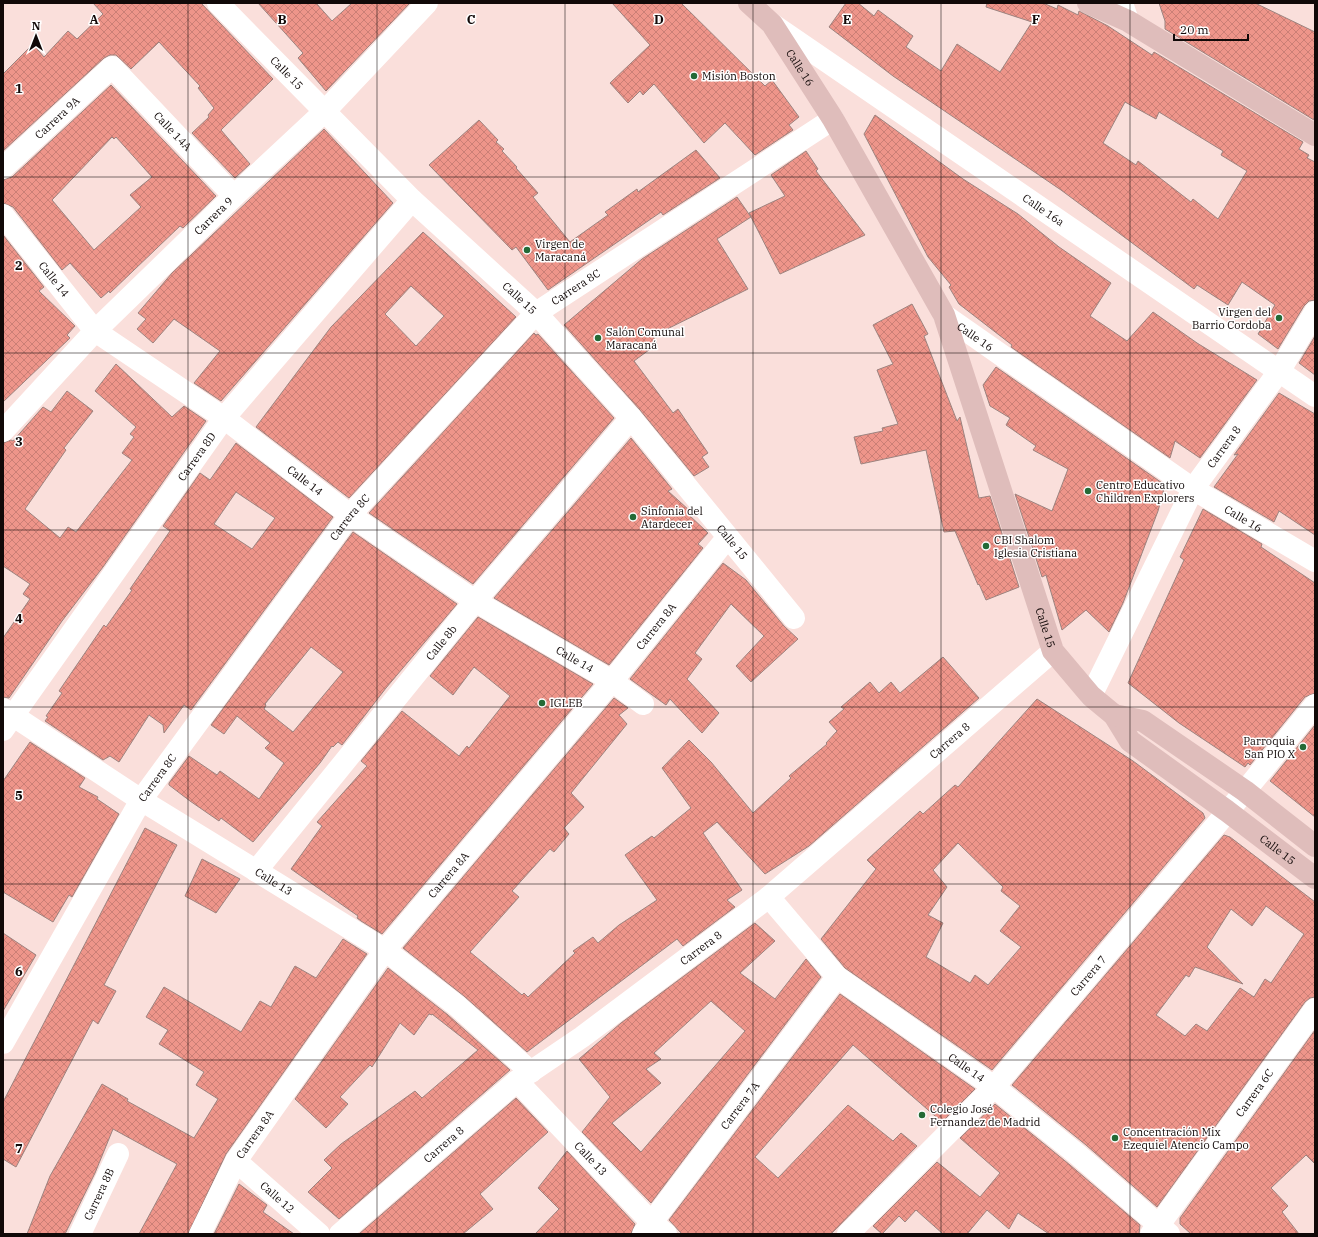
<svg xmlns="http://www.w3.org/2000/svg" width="1318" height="1237" font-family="'IBM Plex Serif',serif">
	<defs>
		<pattern id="building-cross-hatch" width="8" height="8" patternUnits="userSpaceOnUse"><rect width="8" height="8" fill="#ee958a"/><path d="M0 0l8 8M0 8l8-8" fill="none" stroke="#cb7f76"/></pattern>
	</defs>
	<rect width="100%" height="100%" fill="#fadfdb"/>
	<path fill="url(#building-cross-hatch)" stroke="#9c837f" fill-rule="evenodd" d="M93,3H201L273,79L221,130L250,164L235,178L192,133L209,117L208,115L214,108L198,88L200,86L159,42L131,69L116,55H110L104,58L3,151V74L33,44L44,57L68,31L77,39L103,14Z
		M258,3H316L332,21L352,3H410L326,91L298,58L303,53Z
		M612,3H681L765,86L772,80L799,117L789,125L793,130L755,155L725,123L704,143L654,84L643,95L640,91L628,103L610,83L650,45Z
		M846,3H858L874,16L878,10L913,36L906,47L941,71L957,44L1000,72L1032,22L986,7L987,3H1043L1057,9L1058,5L1078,15L1079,11L1108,26L1152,55L1154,52L1303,142L1299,149L1309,155L1307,158L1315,162V300L1309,301L1304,306L1278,349L1258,334L1275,305L1242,282L1228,305L1197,285L1194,289L1061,190L893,76L829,27ZM1125,102L1156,119L1159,112L1223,151L1221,155L1247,171L1218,219L1193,199L1191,202L1138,161L1136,165L1103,143Z
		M1159,3H1255L1315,32L1314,120L1165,29V21Z
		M111,85L216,196L183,228L180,226L110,293L109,291L101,298L70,263L62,270L13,207L3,203V180L12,177ZM112,137L114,139L116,137L152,177L130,195L141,207L94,250L52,200Z
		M875,115L963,179L1018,214L1059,247L1111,283L1090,316L1127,341L1153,312L1197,343L1257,380L1200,458L1175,441L1170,458L1011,347L1012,345L959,304L949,287L951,285L928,257L864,134Z
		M479,120L498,140L496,142L504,149L502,151L517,167L516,168L538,193L533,197L570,242L608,215L605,212L637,189L638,192L696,150L720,178L663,215L661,212L548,290L516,247L512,250L429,165Z
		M324,129L393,203L221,401L194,383L220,351L174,319L153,343L137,329L146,319L138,313L172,273Z
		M806,151L818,169L816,171L865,235L780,274L749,213L785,196L771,175Z
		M737,197L751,217L717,239L748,289L653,336L657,344L634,361L673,413L678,409L708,453L702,457L709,467L694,476L640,410L564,325L642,259Z
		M423,232L516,317L349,498L256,427L331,327ZM411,286L444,316L416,346L385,314Z
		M3,235L44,287L39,291L75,326L67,335L70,338L3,402Z
		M912,304L928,334L924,336L957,421L960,417L979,498L990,496L1019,587L986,600L979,584L978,585L955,531L944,532L926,450L861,464L854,437L883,431L882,428L898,424L877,370L893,364L873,325Z
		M534,333L536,335L538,334L614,418L473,584L369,513Z
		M1315,336V375L1299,363Z
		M116,364L172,417L184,406L206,421L103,567L62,621L9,698L3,697V638L30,599L23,594L30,584L3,566V443L11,440L13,441L43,407L51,412L67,391L93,411L64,448L66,450L25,509L60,538L68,527L76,532L132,460L122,453L134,437L130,434L136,427L95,391Z
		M996,367L1165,485L1158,511L1136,569L1123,603L1109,632L1086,610L1062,630L1046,575L1042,577L1015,494L1052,511L1068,469L1033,450L1036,446L1006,425L1010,418L990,406L983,385Z
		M1279,393L1315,414V535L1279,511L1274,522L1214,487L1238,454L1234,455Z
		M631,438L672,489L668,491L690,511L688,514L708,533L698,544L703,548L609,665L494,598Z
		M236,443L333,517L191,710L184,705L164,733L163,725L149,715L119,762L110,756L103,760L45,721L48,717L46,716L62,693L59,691L104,625L106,627L132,590L130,589L170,531L163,526L200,473L210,480ZM236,492L275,518L252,549L214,524Z
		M1203,509L1262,544L1261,547L1315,583V693L1305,697L1250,765L1248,763L1245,767L1179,723L1128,683L1184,560L1180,557Z
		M353,532L457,604L386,688L342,745L338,742L333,747L332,746L320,763L253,842L221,818L219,821L190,801L169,785V783L189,756L217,775L220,771L259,799L284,763L265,748L270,743L237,716L224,734L211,725ZM311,647L343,672L293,732L264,709L266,705L265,704Z
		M723,563L746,580L784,626L798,639L751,682L736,666L764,636L731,604L695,653L702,659L687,679L719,713L702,733L670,699L666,705L630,679Z
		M478,617L593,684L382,934L361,921L357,918L358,916L291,869L322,826L317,822L367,766L361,761L402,711L459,756L467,746L469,748L510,696L474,667L453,695L430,676Z
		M943,657L979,698L809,846L765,874L717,822L703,833L742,890L727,900L735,907L683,946L677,939L527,1052L464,996L403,948L614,698L628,708L619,715L627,724L571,793L584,807L564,828L569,834L554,852L550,849L512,891L519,897L470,952L522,995L524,993L528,997L575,953L573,951L593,937L598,943L619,925L657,900L625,855L652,836L654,838L691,808L662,768L689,740L711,762L753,813L791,778L789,776L827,744L826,743L837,731L829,722L844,709L841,707L870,682L879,693L891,682L900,693Z
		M1037,699L1133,761L1203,813L1205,818L992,1070L845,968L821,939L876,869L867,860L920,811L923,814L955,785L958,787ZM958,843L1003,887L1001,891L1020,906L1000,931L1021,947L988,985L975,975L970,983L926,957L943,923L928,915L947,887L933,870Z
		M1315,725V817L1270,781Z
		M30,742L85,778L79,787L98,797L97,799L119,814L72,897L69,895L53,922L3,892V781Z
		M145,828L177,845L104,985L116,991L98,1024L93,1020L16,1167L3,1159V1102Z
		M1224,835L1230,837L1315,902V997L1310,998L1305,1002L1157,1207L1086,1145L1012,1085ZM1266,906L1304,934L1271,983L1265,979L1254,997L1240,988L1207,1031L1196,1024L1185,1036L1156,1015L1186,975L1189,977L1195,967L1243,984L1207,947L1231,909L1252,926Z
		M202,859L240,879L216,913L185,896Z
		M755,923L775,941L740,973L775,999L806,959L821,977L651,1203L582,1132L610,1097L579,1059L621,1023ZM711,1001L745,1031L641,1152L612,1123L661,1083L646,1069L661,1059L654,1053Z
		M3,933L36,955L3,1011Z
		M343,939L367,954L226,1154L188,1234H139L177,1164L113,1129L95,1173L65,1234H27L50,1176L102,1084L128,1099L127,1101L194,1138L218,1099L196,1085L204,1072L159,1044L168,1030L146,1017L164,987L241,1032L260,1001L271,1007L295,966L316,978Z
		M388,968L448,1015L510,1070L339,1219L308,1192L332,1168L324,1160L341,1144L415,1091L422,1098L478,1050L432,1014V1015L429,1014L414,1035L400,1023L372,1067L370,1065L340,1097L348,1104L326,1128L295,1099Z
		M840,994L975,1089L942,1122L853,1045L755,1157L778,1178L848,1105L893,1141L901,1133L917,1146L831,1234H682L669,1220Z
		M1315,1030V1164L1306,1155L1271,1188L1288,1206L1282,1212L1299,1234H1191L1180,1224V1218Z
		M516,1098L548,1132L480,1194L493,1209L463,1234H359Z
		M995,1104L1070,1165L1140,1225L1139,1234H1049L1018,1213L1009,1229L987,1210L967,1234H943L916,1210L905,1222L899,1216L882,1234L873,1226L937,1162L980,1197L1000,1173L960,1138Z
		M567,1151L635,1224L631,1234H535L559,1209L538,1188Z
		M239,1184L267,1205L263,1212L294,1234H214Z"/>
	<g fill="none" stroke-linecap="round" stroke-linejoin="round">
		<g stroke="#fff" stroke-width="22">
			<path id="s1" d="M218,3L412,200L536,313L631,418L794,618"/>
			<path d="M1122,3L1128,21"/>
			<path id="s2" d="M772,24L1315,396"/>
			<path id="s3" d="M3,168L112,67L234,196"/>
			<path id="s4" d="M3,215L95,331L224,418L350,515L475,601L612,681L643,704"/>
			<path id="s5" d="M944,315L1193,489L1315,561"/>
			<path id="s6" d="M3,431L95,331L234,196L325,111L427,3"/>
			<path id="s7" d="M1091,696L1193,489L1280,370L1315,312"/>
			<path id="s8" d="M3,709L141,800L385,950L456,1005L531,1072"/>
			<path id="s9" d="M3,730L224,418L412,200"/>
			<path id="s10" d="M256,871L475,601L631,418"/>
			<path id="s11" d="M769,897L837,977L994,1087L1078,1155L1169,1234"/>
			<path id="s12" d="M3,1043L141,800L350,515L536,313L833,119"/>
			<path id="s13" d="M517,1081L652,1223L666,1234"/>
			<path id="s14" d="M236,1161L319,1234"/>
			<path id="s15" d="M80,1234L118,1154"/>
			<path id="s16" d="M200,1234L236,1161L385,950L612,681L727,538"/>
			<path id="s17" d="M340,1234L517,1081L582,1037L769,897L1053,651"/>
			<path id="s18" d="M643,1234L837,977"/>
			<path id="s19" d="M848,1234L994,1087L1245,791L1315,705"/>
			<path id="s20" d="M1151,1234L1159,1225L1315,1009"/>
		</g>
		<g stroke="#dfbdbb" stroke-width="22">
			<path id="s21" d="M749,3L772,24L833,119L944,315L1053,651L1091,696L1114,715L1130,741L1227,811L1315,878"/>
			<path d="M1088,3L1128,21L1315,135"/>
			<path d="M1114,715L1143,721L1245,791L1315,846"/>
		</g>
	</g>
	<path fill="none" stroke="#110908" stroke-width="1" stroke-opacity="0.55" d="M188,3V1234M377,3V1234M565,3V1234M753,3V1234M941,3V1234M1130,3V1234M3,177H1315M3,353H1315M3,530H1315M3,707H1315M3,884H1315M3,1060H1315"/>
	<g fill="#246a36" stroke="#fff" stroke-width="1.5">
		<circle cx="694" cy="76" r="4"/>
		<circle cx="527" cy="250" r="4"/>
		<circle cx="1279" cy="318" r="4"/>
		<circle cx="598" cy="338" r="4"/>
		<circle cx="1088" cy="491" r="4"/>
		<circle cx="633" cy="517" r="4"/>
		<circle cx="986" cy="546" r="4"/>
		<circle cx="542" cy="703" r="4"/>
		<circle cx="1303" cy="747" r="4"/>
		<circle cx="922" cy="1115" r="4"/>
		<circle cx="1115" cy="1138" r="4"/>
	</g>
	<g text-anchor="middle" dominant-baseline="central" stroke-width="3" stroke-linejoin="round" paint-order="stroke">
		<g font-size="11" fill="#110908" stroke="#fff">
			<text stroke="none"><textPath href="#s21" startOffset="83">Calle 16</textPath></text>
			<text stroke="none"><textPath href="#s1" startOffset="98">Calle 15</textPath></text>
			<text stroke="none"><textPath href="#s3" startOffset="74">Carrera 9A</textPath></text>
			<text stroke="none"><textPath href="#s3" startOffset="237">Calle 14A</textPath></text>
			<text stroke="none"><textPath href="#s2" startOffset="329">Calle 16a</textPath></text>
			<text stroke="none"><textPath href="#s6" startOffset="301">Carrera 9</textPath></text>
			<text stroke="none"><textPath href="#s4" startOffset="82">Calle 14</textPath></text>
			<text stroke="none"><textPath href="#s12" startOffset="955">Carrera 8C</textPath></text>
			<text stroke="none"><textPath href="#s1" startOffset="422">Calle 15</textPath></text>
			<text stroke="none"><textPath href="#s5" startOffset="38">Calle 16</textPath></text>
			<text stroke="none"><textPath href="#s7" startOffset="283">Carrera 8</textPath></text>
			<text stroke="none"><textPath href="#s9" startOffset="335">Carrera 8D</textPath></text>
			<text stroke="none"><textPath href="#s4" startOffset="406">Calle 14</textPath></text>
			<text stroke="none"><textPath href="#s12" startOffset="631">Carrera 8C</textPath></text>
			<text stroke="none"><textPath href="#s5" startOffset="362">Calle 16</textPath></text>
			<text stroke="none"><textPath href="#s1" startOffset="746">Calle 15</textPath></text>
			<text stroke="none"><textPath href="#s16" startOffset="762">Carrera 8A</textPath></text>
			<text stroke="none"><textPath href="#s21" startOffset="698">Calle 15</textPath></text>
			<text stroke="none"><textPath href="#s10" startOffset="294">Calle 8b</textPath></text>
			<text stroke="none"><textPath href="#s4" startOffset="730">Calle 14</textPath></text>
			<text stroke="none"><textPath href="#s17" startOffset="785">Carrera 8</textPath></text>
			<text stroke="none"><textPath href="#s12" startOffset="307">Carrera 8C</textPath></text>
			<text stroke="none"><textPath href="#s21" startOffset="1025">Calle 15</textPath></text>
			<text stroke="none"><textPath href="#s16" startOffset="438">Carrera 8A</textPath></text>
			<text stroke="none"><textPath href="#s8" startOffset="321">Calle 13</textPath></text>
			<text stroke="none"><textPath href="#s17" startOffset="461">Carrera 8</textPath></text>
			<text stroke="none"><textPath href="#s19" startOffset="353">Carrera 7</textPath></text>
			<text stroke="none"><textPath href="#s11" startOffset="263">Calle 14</textPath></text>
			<text stroke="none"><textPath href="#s20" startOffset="175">Carrera 6C</textPath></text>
			<text stroke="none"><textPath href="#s18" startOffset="161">Carrera 7A</textPath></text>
			<text stroke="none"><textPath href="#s16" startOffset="114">Carrera 8A</textPath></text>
			<text stroke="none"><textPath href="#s17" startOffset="137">Carrera 8</textPath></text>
			<text stroke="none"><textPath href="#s13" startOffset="107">Calle 13</textPath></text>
			<text stroke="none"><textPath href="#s15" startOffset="44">Carrera 8B</textPath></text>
			<text stroke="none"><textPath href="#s14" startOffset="55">Calle 12</textPath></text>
		</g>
		<g font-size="11" fill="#110908" stroke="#fff" text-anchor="start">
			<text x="702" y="76">Misión Boston</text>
			<text x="535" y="244">Virgen de<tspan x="535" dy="13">Maracaná</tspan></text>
			<text x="1271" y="312" text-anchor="end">Virgen del<tspan x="1271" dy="13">Barrio Cordoba</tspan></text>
			<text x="606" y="332">Salón Comunal<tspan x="606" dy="13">Maracaná</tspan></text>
			<text x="1096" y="485">Centro Educativo<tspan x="1096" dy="13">Children Explorers</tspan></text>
			<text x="641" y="511">Sinfonia del<tspan x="641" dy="13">Atardecer</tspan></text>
			<text x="994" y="540">CBI Shalom<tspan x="994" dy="13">Iglesia Cristiana</tspan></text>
			<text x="550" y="703">IGLEB</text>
			<text x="1295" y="741" text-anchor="end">Parroquia<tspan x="1295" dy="13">San PIO X</tspan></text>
			<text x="930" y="1109">Colegio José<tspan x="930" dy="13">Fernandez de Madrid</tspan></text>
			<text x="1123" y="1132">Concentración Mix<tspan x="1123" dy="13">Ezequiel Atencio Campo</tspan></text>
		</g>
	</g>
	<g font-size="13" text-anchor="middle" font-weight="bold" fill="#110908" stroke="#fff" stroke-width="3" stroke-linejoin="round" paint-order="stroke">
		<text x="94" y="24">A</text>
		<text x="282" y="24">B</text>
		<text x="471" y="24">C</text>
		<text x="659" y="24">D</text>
		<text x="847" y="24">E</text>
		<text x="1036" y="24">F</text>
		<text x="19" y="93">1</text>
		<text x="19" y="270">2</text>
		<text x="19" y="446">3</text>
		<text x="19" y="623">4</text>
		<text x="19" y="800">5</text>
		<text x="19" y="976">6</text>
		<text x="19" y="1153">7</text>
	</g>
	<rect width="1318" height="1237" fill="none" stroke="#110908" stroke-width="8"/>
	<g transform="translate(36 36)" stroke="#ffffff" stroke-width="3" paint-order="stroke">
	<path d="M0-3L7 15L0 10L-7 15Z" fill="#110908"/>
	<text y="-6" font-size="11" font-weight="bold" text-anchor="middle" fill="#110908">N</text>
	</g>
	<path d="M1174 34v6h74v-6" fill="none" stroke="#110908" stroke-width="2"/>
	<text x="1180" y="34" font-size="12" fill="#110908" stroke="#ffffff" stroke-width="3" paint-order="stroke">20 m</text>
</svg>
